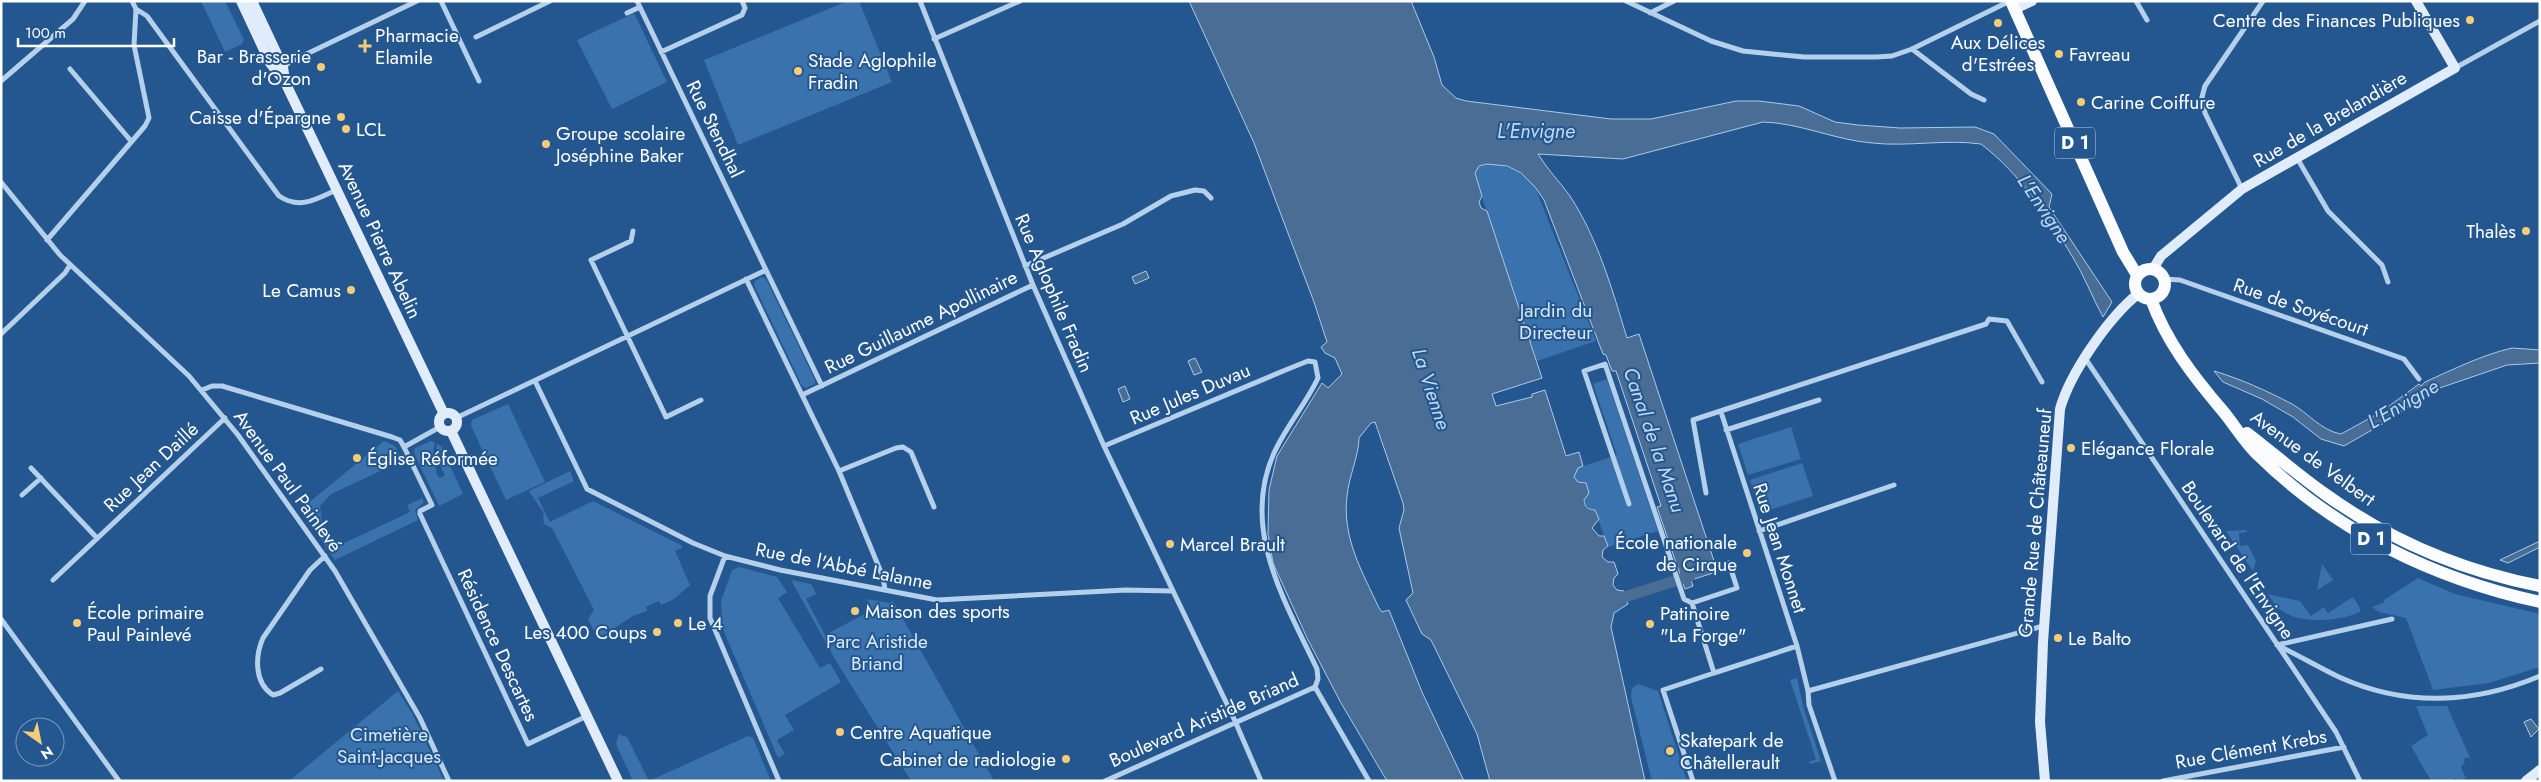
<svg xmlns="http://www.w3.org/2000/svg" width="2541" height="782" font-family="Jost,sans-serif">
	<rect width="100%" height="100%" fill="#24578f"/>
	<path fill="#3972ac" d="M201,1H225L244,40L242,44L225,52Z
		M848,1H859L892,82L738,145L704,60Z
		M634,13L667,82L612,109L577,40Z
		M1487,164C1508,165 1521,171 1535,187L1596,341L1537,361L1475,176L1477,168Z
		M762,277L766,279L815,380V384L806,388L802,386L754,285L755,281Z
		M1607,379L1658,531L1608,547L1595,510L1585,506L1586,483L1578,482L1574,477L1578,468L1617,455L1593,384Z
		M508,404L545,482L506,500L471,426L472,420Z
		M1791,427L1801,459L1748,475L1738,444Z
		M384,441L395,446L402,461L331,494L320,506L322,520L336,547L410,512L407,505L423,498V503L415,510L418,520L335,560L301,509Z
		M431,441L435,443L433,453L437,475L440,478L445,475L436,458L437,444L441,446L463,494L439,506L414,453L415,448Z
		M1802,463L1813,496L1760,513L1750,480Z
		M570,471L574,481L538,498L550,522L593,501L681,545L682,548L675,551L690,585L674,599L661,605L659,601L646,607L647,611L633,616L598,639L588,619L594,610L552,528L544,524L543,512L529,491Z
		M2246,530L2247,532L2239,533L2240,546L2248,545L2256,561L2253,571L2226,531Z
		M2322,564L2333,580L2317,590Z
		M739,567L777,577L787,592L778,598L820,668L830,663L841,682L785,715L794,730L777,740L785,754L778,758L722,627L721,601L732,570Z
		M2418,578L2455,594L2540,614V667L2489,683L2433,690L2406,618L2379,612L2372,607L2385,602L2384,600Z
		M791,580L811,584L816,594L806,599L825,635L872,610L867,599L890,603L893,601L994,781H911L836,661Z
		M2268,594L2300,601L2311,616L2324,607L2328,613L2353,597L2360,608V612C2338,622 2295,625 2277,607C2273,603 2271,598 2268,594Z
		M1797,678L1803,706L1821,761L1810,764L1809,762L1816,759L1790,680Z
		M1638,684L1658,691L1687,781H1652L1631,697L1632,688Z
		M398,691L413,715L444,781H289Z
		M2416,706H2447L2472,762L2469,757L2463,759L2465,762L2461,767L2466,778L2457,781L2456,778L2451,781H2431L2411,746L2428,735Z
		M619,734L627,737L649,781H633L616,744Z
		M748,736L753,738L771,781H649Z"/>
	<path fill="#496d94" stroke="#a9cbec" d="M1189,1H1411L1434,57L1442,85L1456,98L1466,101L1611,119H1651L1736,101H1759L1799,106L1835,122L1858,125L1900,128L1975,127L1994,134L2052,194L2049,207L2112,302L2103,317C2092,297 2084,275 2072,256C2048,216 2019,173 1981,144C1945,139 1908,147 1872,143C1835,140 1800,123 1763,122L1623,159L1538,154C1547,169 1560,182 1570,196C1598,239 1612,289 1627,338L1639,334L1716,567L1713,573L1691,580L1693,586L1685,589L1657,507L1661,506L1616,371H1612L1606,355L1603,354L1544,200L1535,187L1521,173L1507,166L1487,164L1479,166L1475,173L1482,196L1479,202L1481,208L1487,211L1542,378L1492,394L1496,406L1532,397V394L1545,390L1566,456L1579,452L1583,466L1578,468L1574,477L1578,482L1586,483L1589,493L1584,500C1585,508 1588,509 1595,510L1599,519L1592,528L1599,536H1604L1608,546L1603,550L1602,557L1608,562H1614L1618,574L1614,578L1613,585L1617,590L1624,591L1628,604L1614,613L1611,627L1645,781H1490L1477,734L1431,640L1422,634L1406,600L1413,593L1399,528L1404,510L1403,503L1375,422L1371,423L1359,438C1359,455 1349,476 1347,496C1342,538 1362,571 1379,608L1382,612L1389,610L1422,692L1464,781H1387L1341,703L1308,640L1273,563L1268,534L1269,490L1277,456L1322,383L1328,388L1342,374L1335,358L1325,353L1321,347L1327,342L1314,302L1254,143Z
		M1146,271L1149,278L1135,284L1132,277Z
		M2512,348L2540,350V363L2507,365L2431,391L2384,423L2344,446L2321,439L2293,417L2262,399L2223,382L2214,371C2241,379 2267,391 2292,404C2308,413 2322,431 2341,434L2381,412L2419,384L2421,386L2425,382C2454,369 2482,355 2512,348Z
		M1195,358L1202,372L1194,375L1188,361Z
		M1125,386L1130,399L1123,402L1118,389Z
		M2540,541V547L2508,563L2500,560Z
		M2531,719L2539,729L2531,737L2524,722Z"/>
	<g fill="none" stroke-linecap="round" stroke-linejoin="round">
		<path stroke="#496d94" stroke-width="11" d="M1612,601L1690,576"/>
		<path stroke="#b5d0eb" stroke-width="5" d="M132,1L136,9L147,16L279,196C300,210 316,199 336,190
			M441,1L479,81
			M920,1L1033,285L1104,446L1235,721L1261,781
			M1626,1L1711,41L1743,51L1804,57H1876L1892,56L1912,49L2010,1
			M2136,1L2147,20
			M627,13L640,7
			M1650,13L1674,1
			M476,37L550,1
			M934,39L1020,1
			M1912,49L1971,94L1984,100
			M661,52L742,15L745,8L742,1
			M283,67L292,61L417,1
			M2455,68L2540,21
			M70,69L131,141
			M1,81L73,19L85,1
			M2297,158L2328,211L2382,265L2388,282
			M1,182L60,255L189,376L238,435L335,571L420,718L449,781
			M2242,189L2205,113L2202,97L2205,86L2263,1
			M633,231L631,241L591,260L666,417L701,400
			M47,240L145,126L149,118L134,45L136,9
			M1025,266L1123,224L1171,196L1195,190L1204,191L1211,198
			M766,270L822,386
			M746,279L802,395
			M2164,279L2180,280L2404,359L2419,379
			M1,334L65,273L70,265
			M2085,358L2336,732L2360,781
			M535,381L587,489L693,543L725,556L780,570L937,600L1126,590L1172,591
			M202,390L212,386H222L392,437L400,440L404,447L440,427
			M1722,415L1797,646L1808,691L1809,705L1835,781
			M456,418L766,270L637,1
			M1726,430L1819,400
			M1104,446L1288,369L1308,361L1315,362L1318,378C1306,404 1286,426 1274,453C1240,529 1285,601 1317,669L1318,679L1315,687L1369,781
			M404,447L432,505L420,511V514L528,744L587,716
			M31,468L97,538
			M839,471L896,448L903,447L911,452L934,507
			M1706,493L1693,420L1986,324L1989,319L2007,321L2042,382
			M22,495L41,478
			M1629,504L1584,371L1605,364L1684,599L1692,603L1714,673L1663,690L1693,781
			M1759,531L1894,485
			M725,556L710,596V618L779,781
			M53,580L225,418
			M885,590L883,577L839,471L802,395L1033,285
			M1692,603L1737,588L1729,563
			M1,619L119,781
			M2277,645C2298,655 2318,667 2339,677C2405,707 2474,704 2540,676
			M2277,645L2392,619
			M321,669L280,693L273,695C254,683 255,656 263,638L310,570L325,556
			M1714,673L1797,646
			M1808,691L2043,626
			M1105,781L1315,687
			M2163,781L2344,747"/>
		<path stroke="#e0ecf9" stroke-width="10" d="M241,1L270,63L285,82L444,414
			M252,1L283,67L285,81
			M2015,9L2032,1
			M2153,269L2161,256L2242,189L2455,68L2416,1
			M439 422a9 9 0 1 1 18 0a9 9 0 1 1-18 0Z
			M451,431L618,781
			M2045,781L2040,722L2043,642L2060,409C2070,373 2109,317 2138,294
			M2526,781L2540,770"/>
		<path stroke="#fafcff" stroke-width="12" d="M2011,1L2123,252L2137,275
			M2135 284a15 15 0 1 1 30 0a15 15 0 1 1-30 0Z
			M2151,299C2166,341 2193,376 2222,410C2234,424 2244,442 2258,455C2335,531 2434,579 2540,602
			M2247,433C2273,453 2298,475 2325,494C2389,540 2463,571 2540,586"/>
	</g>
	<g fill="#f6cc79" stroke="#24578f" stroke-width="2">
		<circle cx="2470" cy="20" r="5"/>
		<circle cx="1998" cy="23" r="5"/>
		<path d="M362.5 38.5h5v5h5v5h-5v5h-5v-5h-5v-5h5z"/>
		<circle cx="2059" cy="54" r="5"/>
		<circle cx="321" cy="67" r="5"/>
		<circle cx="798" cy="71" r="5"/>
		<circle cx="2081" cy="102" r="5"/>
		<circle cx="341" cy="117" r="5"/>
		<circle cx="346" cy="129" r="5"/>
		<circle cx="546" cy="144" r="5"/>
		<circle cx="2526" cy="231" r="5"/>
		<circle cx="351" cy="290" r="5"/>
		<circle cx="2071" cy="448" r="5"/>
		<circle cx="357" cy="458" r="5"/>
		<circle cx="1170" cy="544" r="5"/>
		<circle cx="1747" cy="553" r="5"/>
		<circle cx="855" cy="611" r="5"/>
		<circle cx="77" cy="623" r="5"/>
		<circle cx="678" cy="623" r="5"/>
		<circle cx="1650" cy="624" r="5"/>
		<circle cx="657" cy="632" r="5"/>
		<circle cx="2058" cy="638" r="5"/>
		<circle cx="840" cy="732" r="5"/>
		<circle cx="1670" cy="751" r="5"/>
		<circle cx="1066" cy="759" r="5"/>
	</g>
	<g text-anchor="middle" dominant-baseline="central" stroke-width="4" stroke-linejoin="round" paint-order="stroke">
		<g fill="#24578f" stroke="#bdcddd" stroke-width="1">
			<rect x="2055" y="127.5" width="40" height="31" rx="4"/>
			<rect x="2351" y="523.5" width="40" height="31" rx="4"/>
		</g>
		<g font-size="18" font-weight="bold" fill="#fff">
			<text x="2075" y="143">D 1</text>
			<text x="2371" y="539">D 1</text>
		</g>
		<g font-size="19" fill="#fff" stroke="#24578f" text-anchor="start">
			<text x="2460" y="20" text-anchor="end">Centre des Finances Publiques</text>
			<text x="375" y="35">Pharmacie<tspan x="375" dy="22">Elamile</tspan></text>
			<text x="1998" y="42" text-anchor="middle">Aux Délices<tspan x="1998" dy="22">d'Estrées</tspan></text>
			<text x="2069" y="54">Favreau</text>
			<text x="311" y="56" text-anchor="end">Bar - Brasserie<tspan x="311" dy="22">d'Ozon</tspan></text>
			<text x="808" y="60">Stade Aglophile<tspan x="808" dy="22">Fradin</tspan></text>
			<text x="2091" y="102">Carine Coiffure</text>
			<text x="331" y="117" text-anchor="end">Caisse d'Épargne</text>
			<text x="356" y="129">LCL</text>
			<text x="556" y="133">Groupe scolaire<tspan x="556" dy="22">Joséphine Baker</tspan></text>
			<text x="2516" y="231" text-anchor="end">Thalès</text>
			<text x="341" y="290" text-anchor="end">Le Camus</text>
			<text x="2081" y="448">Elégance Florale</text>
			<text x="367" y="458">Église Réformée</text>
			<text x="1737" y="542" text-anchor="end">École nationale<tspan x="1737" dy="22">de Cirque</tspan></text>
			<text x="1180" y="544">Marcel Brault</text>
			<text x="865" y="611">Maison des sports</text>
			<text x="87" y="612">École primaire<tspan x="87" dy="22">Paul Painlevé</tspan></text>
			<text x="1660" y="613">Patinoire<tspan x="1660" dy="22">"La Forge"</tspan></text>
			<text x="688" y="623">Le 4</text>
			<text x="647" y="632" text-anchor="end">Les 400 Coups</text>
			<text x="2068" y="638">Le Balto</text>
			<text x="850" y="732">Centre Aquatique</text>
			<text x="1680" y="740">Skatepark de<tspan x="1680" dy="22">Châtellerault</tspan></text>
			<text x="1056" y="759" text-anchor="end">Cabinet de radiologie</text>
		</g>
		<g font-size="19" fill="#fff" stroke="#24578f">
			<text transform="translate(2330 119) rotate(-30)">Rue de la Brelandière</text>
			<text transform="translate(715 129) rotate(64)">Rue Stendhal</text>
			<text transform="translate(380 240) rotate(65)">Avenue Pierre Abelin</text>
			<text transform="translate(1054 293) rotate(67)">Rue Aglophile Fradin</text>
			<text transform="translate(2301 307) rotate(19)">Rue de Soyécourt</text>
			<text transform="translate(921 322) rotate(-26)">Rue Guillaume Apollinaire</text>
			<text transform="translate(1190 394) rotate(-23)">Rue Jules Duvau</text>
			<text transform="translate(2313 458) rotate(36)">Avenue de Velbert</text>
			<text transform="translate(151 467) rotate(-43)">Rue Jean Daillé</text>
			<text transform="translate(288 481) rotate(54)">Avenue Paul Painlevé</text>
			<text transform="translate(2035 523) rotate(-85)">Grande Rue de Châteauneuf</text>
			<text transform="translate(1780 548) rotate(72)">Rue Jean Monnet</text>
			<text transform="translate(2238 560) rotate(56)">Boulevard de l'Envigne</text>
			<text transform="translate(844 566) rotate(11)">Rue de l'Abbé Lalanne</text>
			<text transform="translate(498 645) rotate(65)">Résidence Descartes</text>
			<text transform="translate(1204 720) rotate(-24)">Boulevard Aristide Briand</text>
			<text transform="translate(2251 749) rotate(-10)">Rue Clément Krebs</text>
		</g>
		<g font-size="19" fill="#dae9f9" stroke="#24578f">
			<text x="1556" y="310">Jardin du<tspan x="1556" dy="22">Directeur</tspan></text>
			<text x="877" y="641">Parc Aristide<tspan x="877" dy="22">Briand</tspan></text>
			<text x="389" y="734">Cimetière<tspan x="389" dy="22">Saint-Jacques</tspan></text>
		</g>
		<g font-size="20" font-style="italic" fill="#c1daf2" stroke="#24578f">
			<text x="1536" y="131">L'Envigne</text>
			<text transform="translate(2044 209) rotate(56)">L'Envigne</text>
			<text transform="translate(1431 389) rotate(72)">La Vienne</text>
			<text transform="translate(2403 404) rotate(-30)">L'Envigne</text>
			<text transform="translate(1654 440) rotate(71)">Canal de la Manu</text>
		</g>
	</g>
	<rect width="2541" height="782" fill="none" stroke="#ffffff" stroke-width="5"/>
	<g transform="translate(40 742) rotate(147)"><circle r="24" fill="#24578f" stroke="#7c9abc"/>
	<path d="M0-4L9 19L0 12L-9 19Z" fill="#f6cc79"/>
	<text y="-8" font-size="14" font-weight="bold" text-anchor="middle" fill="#ffffff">N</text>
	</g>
	<path d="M18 38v8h156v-8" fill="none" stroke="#ffffff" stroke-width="2.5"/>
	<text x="25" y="38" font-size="15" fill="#ffffff" stroke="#24578f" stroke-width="4" paint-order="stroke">100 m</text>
</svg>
